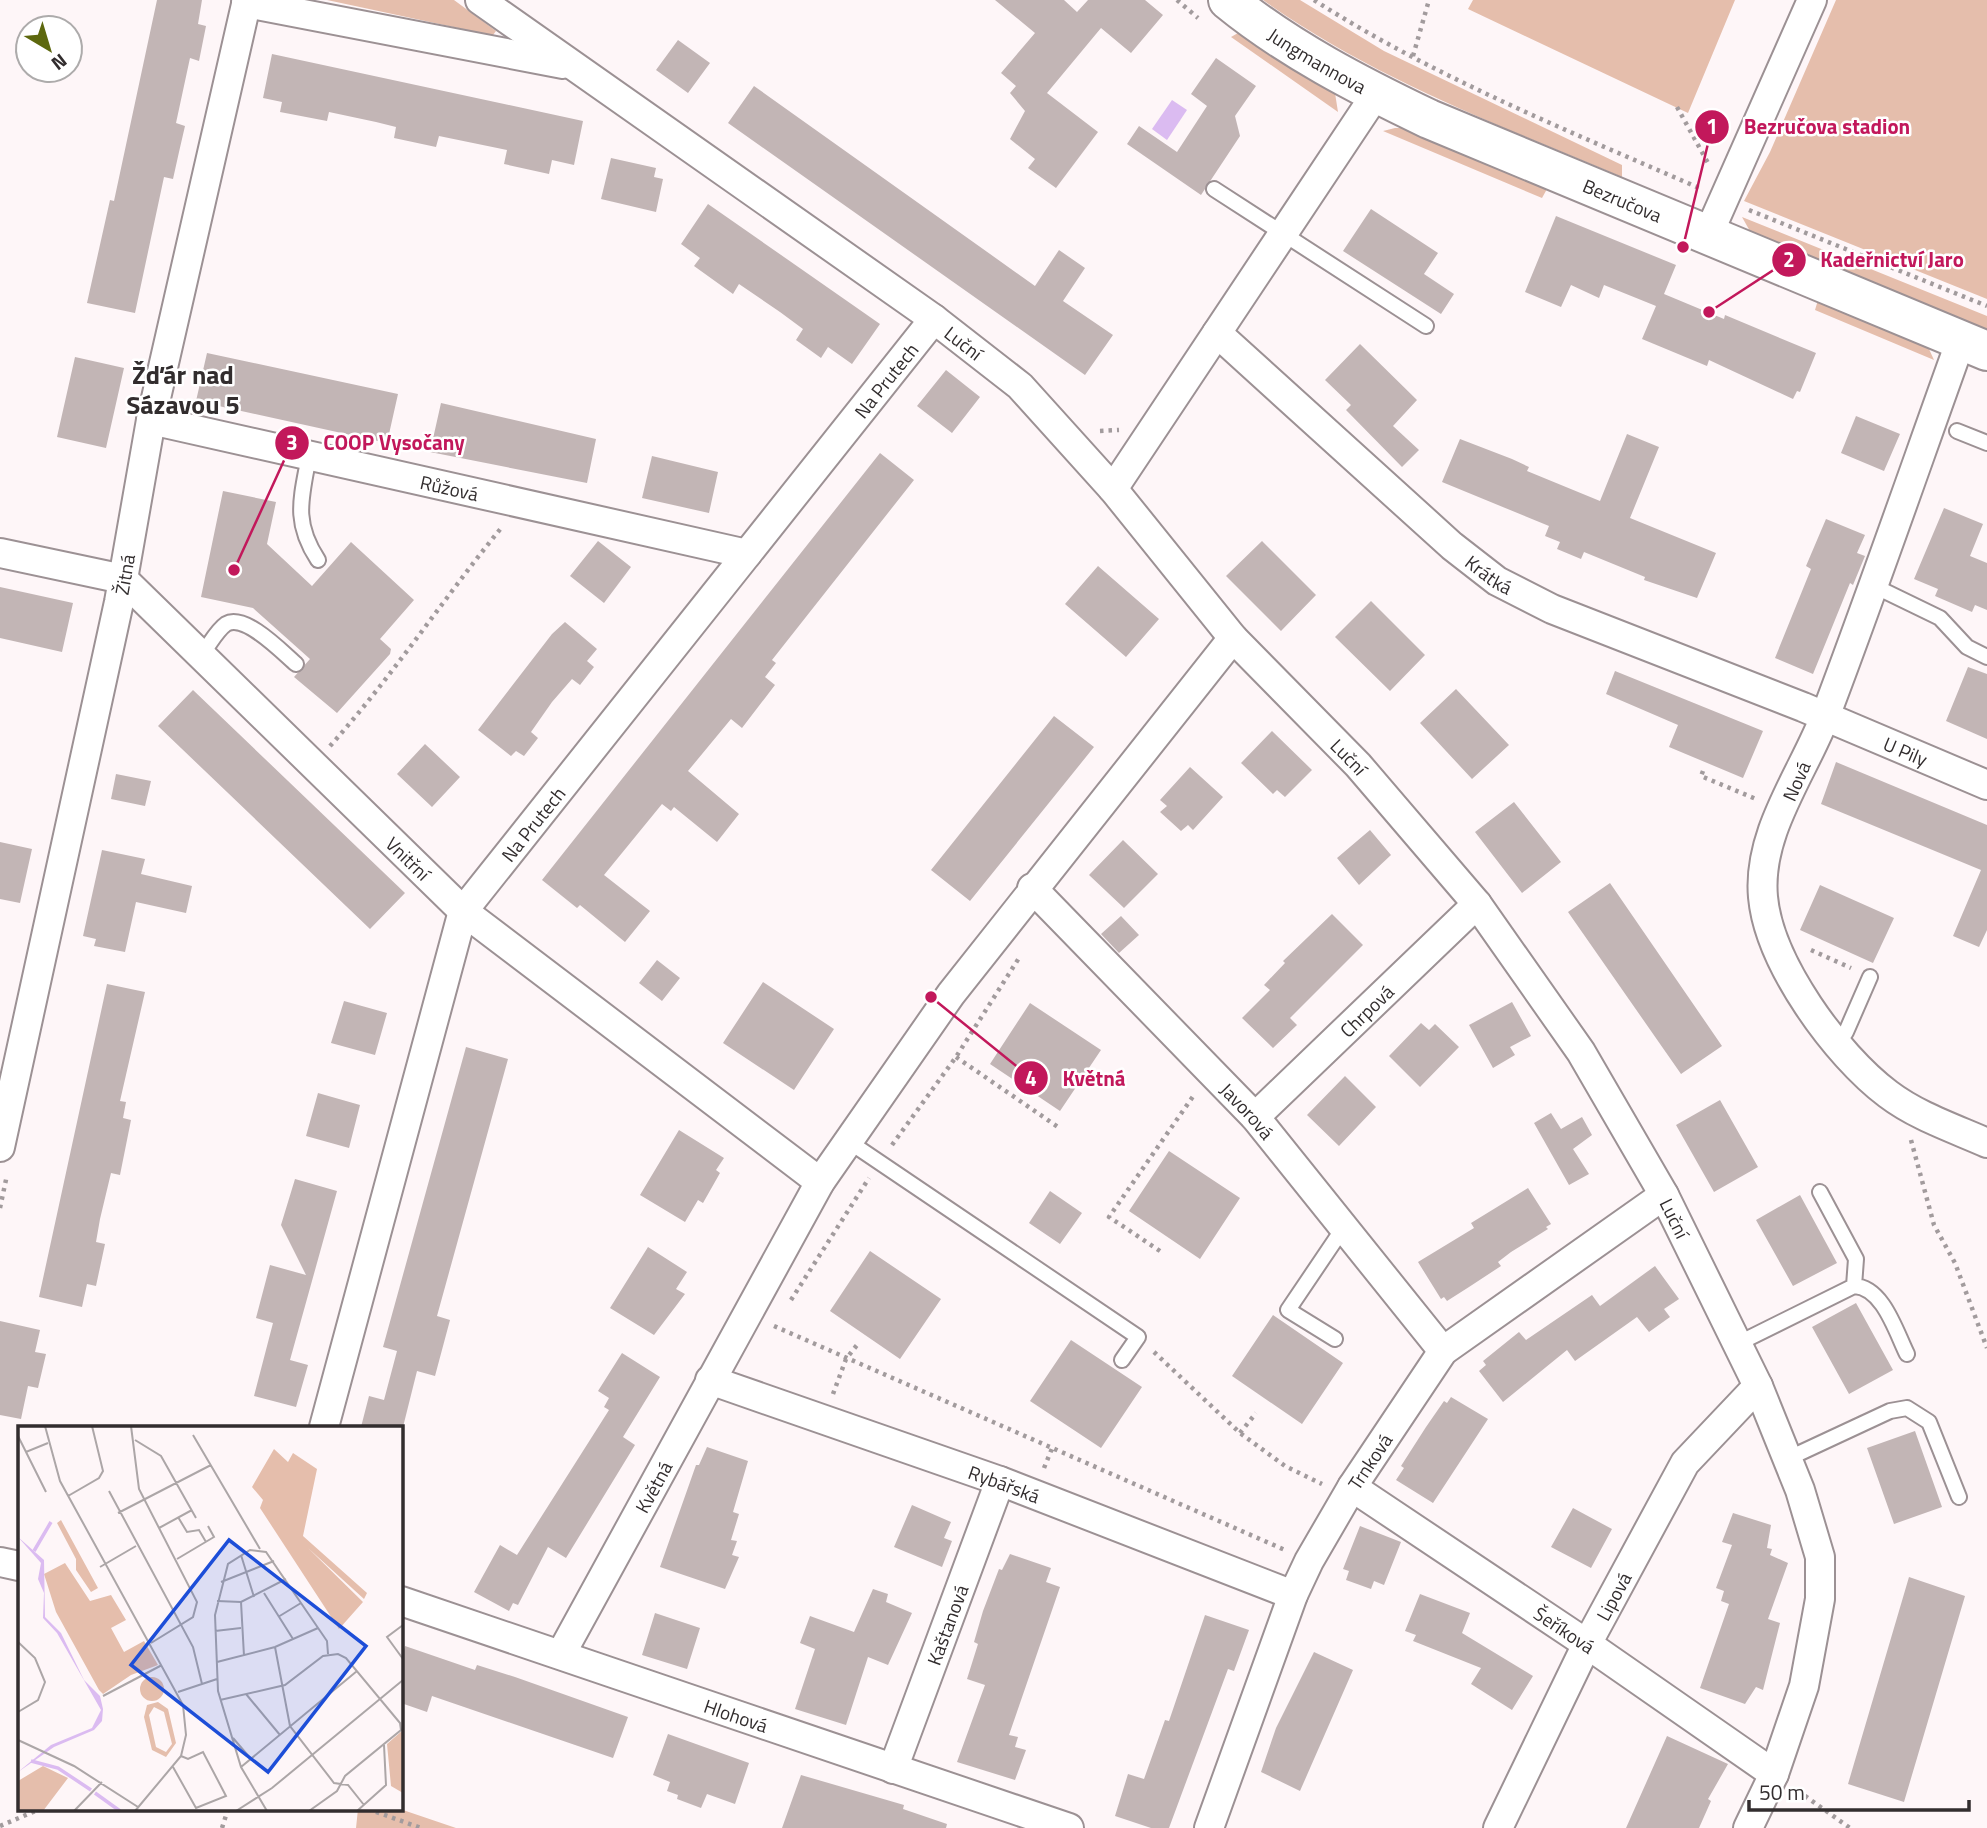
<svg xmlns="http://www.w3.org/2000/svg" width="1987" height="1828" font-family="'Titillium Web',sans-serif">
	<rect width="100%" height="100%" fill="#fef6f8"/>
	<path fill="#e5beac" d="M327,0H454L496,31L493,35L486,34Z
		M1263,0H1300L1384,51L1622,165V177C1498,125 1373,78 1263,0Z
		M1473,0H1735L1688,113L1468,9Z
		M1836,0H1987V299L1744,201L1770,152Z
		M1238,33L1335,93L1338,112L1231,37Z
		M1395,128H1406L1547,189L1542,198L1383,131Z
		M1742,217L1987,316V330L1751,233Z
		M1818,300L1920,343L1929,349L1934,360L1815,310Z
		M358,1809H400L456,1828H356Z"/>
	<path fill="#dbbbf1" d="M1172,100L1187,110L1167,140L1152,129Z"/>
	<path fill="#c2b5b5" d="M157,0H202L198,24L206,26L199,61L190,58L176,123L185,126L179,152L173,179L164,177L135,313L87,303L110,200L114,201Z
		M995,0H1064L1077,12L1088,0H1145L1163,15L1131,53L1101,28L1047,93L1098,132L1056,188L1028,168L1035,159L1010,139L1025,111L1010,93L1016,86L1001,73L1035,33Z
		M678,40L710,63L688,93L656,70Z
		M272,54L583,121L574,165L552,160L549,174L504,164L507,150L439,136L436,147L394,138L396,127L376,122L329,112L327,121L280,112L282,102L263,98Z
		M1216,58L1256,86L1235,116L1240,136L1201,195L1127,144L1139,126L1177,152L1207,106L1191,94Z
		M754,86L1035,286L1059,250L1085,268L1063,301L1113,335L1085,375L728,123Z
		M611,158L656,168L654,177L663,179L656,212L601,199Z
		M708,204L880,324L852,364L828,347L821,358L796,340L803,329L780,312L739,284L733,294L694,266L700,258L681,244Z
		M1371,209L1438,253L1424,274L1454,294L1441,314L1343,251Z
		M1556,216L1676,265L1664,294L1724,319L1725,315L1816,353L1800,392L1797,391L1793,399L1709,360L1707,366L1642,339L1656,306L1604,285L1599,298L1571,285L1561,307L1525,292Z
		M1360,344L1417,400L1393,426L1419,450L1402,467L1346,410L1351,405L1325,380Z
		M207,353L398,394L387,443L196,401Z
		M75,357L124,368L106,448L57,437Z
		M946,370L980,397L952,433L917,406Z
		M441,403L596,439L587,483L430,452Z
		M1856,416L1900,434L1884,471L1841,453Z
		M1627,434L1659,447L1630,518L1716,553L1697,598L1644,580L1645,577L1584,552L1581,559L1557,549L1560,542L1545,536L1549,526L1442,482L1460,439L1512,459L1529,467L1527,471L1600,501Z
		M880,453L914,480L772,660L776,663L765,677L775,685L742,728L731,719L688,771L739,814L717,842L674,807L671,811L662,804L604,875L650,911L625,942L580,905L577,908L542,880Z
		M652,456L718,472L709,513L642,498Z
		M223,491L276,502L267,544L312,586L351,542L414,600L380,639L391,649L390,654L337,713L294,677L310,659L253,608L201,597Z
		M1944,508L1983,524L1970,556L1987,563V610L1975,605L1972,612L1935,596L1938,589L1914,579Z
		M1826,519L1865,535L1857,553L1865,556L1853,585L1850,583L1813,674L1775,658L1811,569L1806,566Z
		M598,541L631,567L604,603L570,576Z
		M1262,541L1316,595L1281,631L1226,576Z
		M1098,566L1159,619L1126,657L1065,604Z
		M0,587L73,603L62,652L0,638Z
		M1371,601L1425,655L1390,691L1335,637Z
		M565,622L597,649L587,661L594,667L580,685L572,679L552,702L531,732L538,738L524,756L516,751L511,756L478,730L552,634Z
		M1968,667L1987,674V739L1946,721Z
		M1615,671L1763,731L1743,778L1669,747L1678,725L1606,694Z
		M1456,689L1509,745L1472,779L1420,723Z
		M193,690L405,893L370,929L158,726Z
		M1054,716L1094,747L970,901L931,870Z
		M1272,731L1312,770L1285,797L1277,790L1273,794L1241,763Z
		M425,744L460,777L432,807L397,774Z
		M1836,762L1987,825V930L1979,947L1953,936L1981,870L1821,804Z
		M1190,767L1223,797L1193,830L1188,825L1181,831L1160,812L1167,806L1160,800Z
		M116,774L151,781L145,806L111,799Z
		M1514,802L1561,862L1522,893L1475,832Z
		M1370,830L1391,855L1359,885L1337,858Z
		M1123,840L1158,874L1124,908L1089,875Z
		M0,842L32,849L20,903L0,899Z
		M102,850L145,859L141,874L192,886L186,913L136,902L125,952L94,946L96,939L83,936Z
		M1610,883L1722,1046L1681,1074L1568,912Z
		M1820,885L1894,918L1873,963L1800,930Z
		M1332,914L1363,945L1290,1018L1297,1025L1273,1048L1242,1018L1270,990L1264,985L1285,963L1283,961Z
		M1121,916L1139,935L1119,953L1101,934Z
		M657,960L680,978L662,1001L639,983Z
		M763,982L834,1029L794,1090L723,1043Z
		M107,984L145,992L120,1101L126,1102L123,1118L131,1120L120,1175L111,1173L100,1219L96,1242L105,1244L96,1286L87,1284L82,1307L39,1297Z
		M344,1001L387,1013L375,1055L331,1043Z
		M1512,1002L1531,1036L1510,1047L1515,1055L1493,1068L1469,1025Z
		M1030,1003L1101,1050L1060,1111L990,1064Z
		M1421,1023L1429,1030L1435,1024L1459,1047L1420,1087L1389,1056Z
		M466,1047L508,1059L437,1316L450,1320L435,1376L417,1371L403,1427H361L369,1396L384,1400L397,1351L383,1347Z
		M1345,1076L1376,1107L1339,1146L1307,1115Z
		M318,1093L360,1105L349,1148L306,1136Z
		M1720,1100L1758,1167L1714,1192L1676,1125Z
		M1551,1113L1561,1129L1582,1117L1592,1135L1573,1149L1589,1174L1569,1185L1534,1123Z
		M679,1130L724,1158L716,1170L720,1173L703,1203L698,1200L685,1222L640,1195Z
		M1169,1151L1240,1198L1200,1259L1129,1211Z
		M295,1179L337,1191L290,1360L308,1365L296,1407L254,1396L273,1323L256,1318L270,1265L306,1275L281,1225Z
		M1528,1188L1551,1224L1546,1227L1548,1229L1511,1252L1498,1262L1501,1266L1469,1287L1447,1301L1444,1297L1441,1299L1418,1262L1474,1228L1471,1223Z
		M1050,1191L1082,1213L1060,1244L1029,1223Z
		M1800,1195L1837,1263L1793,1286L1756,1220Z
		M648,1247L687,1272L676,1289L685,1294L654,1335L610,1308Z
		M870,1251L941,1299L900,1359L830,1311Z
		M1655,1266L1679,1299L1664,1309L1670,1317L1649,1332L1637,1317L1575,1361L1567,1350L1503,1402L1479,1371L1486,1365L1483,1361L1519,1332L1526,1340L1592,1295L1600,1306Z
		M1856,1303L1893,1370L1849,1394L1812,1327Z
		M1273,1315L1343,1363L1302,1424L1232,1376Z
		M0,1321L40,1330L35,1352L46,1354L38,1388L28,1386L21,1419L0,1415Z
		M1071,1340L1142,1387L1101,1448L1030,1401Z
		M622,1353L660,1377L623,1437L635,1445L566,1558L548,1547L518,1605L513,1603L509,1611L474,1592L500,1545L517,1555L609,1410L604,1407L609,1398L598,1391Z
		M1451,1397L1488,1419L1433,1503L1396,1480L1404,1468L1401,1466L1426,1427L1444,1401L1447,1403Z
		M1915,1431L1942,1507L1894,1524L1867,1448Z
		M707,1447L748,1461L733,1512L739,1514L731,1540L737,1541L732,1555L739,1557L725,1589L660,1567L696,1465H699Z
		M912,1505L951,1522L944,1538L952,1541L942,1567L894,1547Z
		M1573,1508L1612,1529L1591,1568L1551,1547Z
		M1733,1513L1771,1525L1767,1548L1772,1549L1770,1555L1788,1563L1768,1619L1780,1623L1763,1690L1756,1687L1745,1704L1700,1688L1729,1604L1721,1601L1724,1591L1716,1588L1732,1545L1722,1542Z
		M1360,1526L1401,1542L1384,1585L1374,1581L1371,1589L1346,1580L1349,1571L1343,1569Z
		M1010,1554L1051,1568L1046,1582L1060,1587L1009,1735L1018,1737L1015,1747L1026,1750L1015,1780L957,1762L985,1685L967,1679L978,1644L974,1642L983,1611L999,1569L1002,1570Z
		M1909,1577L1965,1596L1904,1802L1848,1784Z
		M873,1589L888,1594L886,1602L912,1613L888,1665L868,1657L846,1725L795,1709L815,1649L800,1643L810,1616L854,1632Z
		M1420,1594L1470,1613L1462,1633L1533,1676L1512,1710L1471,1684L1481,1668L1413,1641L1416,1635L1405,1631Z
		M655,1613L700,1628L687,1669L642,1655Z
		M1205,1615L1249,1630L1234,1671L1228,1669L1169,1828H1151L1115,1816L1128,1774L1144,1779L1165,1720L1169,1721Z
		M405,1646L475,1670L477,1665L515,1677L628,1717L613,1758L432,1696L427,1712L401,1703V1659Z
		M1314,1652L1353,1670L1300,1791L1261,1772L1276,1728Z
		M668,1734L749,1763L735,1804L707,1794L701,1808L677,1799L678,1795L667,1791L670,1782L653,1775Z
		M1667,1736L1728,1764L1708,1799L1711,1801L1699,1828H1626Z
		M801,1775L904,1805L903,1809L947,1824L946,1828H782Z"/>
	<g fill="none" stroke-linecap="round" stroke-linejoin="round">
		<defs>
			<path id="service" d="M1214,189L1426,326
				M1957,431L1987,443
				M309,456C301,499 293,522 318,560
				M1872,585L1940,618L1967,647L1987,657
				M201,655C209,646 216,631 226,624C245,613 282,652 296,664
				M1837,1045L1846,1032L1870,977
				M848,1141L1138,1337L1122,1360
				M1820,1192L1856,1259L1854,1286
				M1335,1339L1288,1310L1344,1227
				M1737,1344L1854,1286C1883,1287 1896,1332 1907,1354
				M1787,1459L1890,1411L1907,1408L1929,1422L1959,1497"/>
			<g id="minor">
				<path id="s1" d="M480,0L934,319L1020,386L1113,489L1233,638L1358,765L1477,904L1581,1052L1664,1195L1758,1386L1800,1490L1820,1557V1599L1804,1686L1774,1774L1748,1828"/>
				<path d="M246,3L563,64"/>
				<path d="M1708,235L1812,0"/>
				<path id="s2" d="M1217,333L1452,546L1497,581L1552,609L1803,707L1987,785"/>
				<path d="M1961,340C1916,465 1873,590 1826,714C1804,772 1757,832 1763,897C1769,963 1836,1055 1888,1094C1917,1116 1953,1128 1987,1143"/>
				<path id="s3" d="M151,420L747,554"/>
				<path d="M1113,489L1376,94"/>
				<path id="s4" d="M0,553L123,579L463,911L820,1182"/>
				<path id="s5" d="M1032,888L1255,1117L1443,1351"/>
				<path id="s6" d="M1255,1117L1477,904"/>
				<path id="s7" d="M0,1147L119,602L151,420L247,0"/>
				<path id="s8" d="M710,1380L1000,1481L1293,1595"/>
				<path id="s9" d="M324,1427L463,911L934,319"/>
				<path id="s10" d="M1352,1487L1587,1644L1774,1774"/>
				<path d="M0,1562L19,1566"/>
				<path id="s11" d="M401,1601L1069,1828"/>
				<path id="s12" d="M561,1654L820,1182L951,994L1233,638"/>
				<path id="s13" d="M893,1769L1000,1481"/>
				<path id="s14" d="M1209,1828L1293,1595L1309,1561L1352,1487L1443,1351L1664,1195"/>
				<path id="s15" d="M1498,1828L1587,1644L1685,1463L1758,1386"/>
			</g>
			<g id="primary">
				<path id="s16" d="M1228,0C1288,49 1360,86 1429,119L1987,351"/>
			</g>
		</defs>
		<use href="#service" stroke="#9c9194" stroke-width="18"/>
		<use href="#minor" stroke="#9c9194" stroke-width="32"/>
		<use href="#primary" stroke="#9c9194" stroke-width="42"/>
		<path stroke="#a29b9d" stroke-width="4.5" stroke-dasharray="3.5 5" stroke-linecap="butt" d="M1177,0L1198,18
			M1314,0C1434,77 1569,131 1699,188
			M1413,56L1429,0
			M1677,107L1708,163
			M1749,210L1987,306
			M1100,431L1119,430
			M330,746C392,677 443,599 502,527
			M1703,771L1701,776L1756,799
			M1811,950L1851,968
			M956,1057L1058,1127
			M1911,1140L1934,1225L1955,1263L1987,1348
			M892,1145L956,1057L1019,958
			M0,1208L7,1175
			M1160,1251L1109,1217L1194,1095
			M791,1300L869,1178
			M774,1326L1285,1550
			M1154,1352L1240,1433L1285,1466L1322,1484
			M833,1394L846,1359L857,1345
			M1240,1433L1256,1413
			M1044,1468L1053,1446
			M1798,1791L1850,1828
			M368,1809L421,1828
			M0,1826L40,1809
			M222,1828L228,1809"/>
		<use href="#service" stroke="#fff" stroke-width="14"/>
		<use href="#minor" stroke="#fff" stroke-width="28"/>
		<use href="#primary" stroke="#fff" stroke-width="38"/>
	</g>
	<g text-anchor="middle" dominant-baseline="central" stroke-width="5" stroke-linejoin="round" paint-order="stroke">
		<g font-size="19" fill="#322d2e" stroke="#fff">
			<text stroke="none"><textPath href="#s16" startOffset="108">Jungmannova</textPath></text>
			<text stroke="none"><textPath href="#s16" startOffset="444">Bezručova</textPath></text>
			<text stroke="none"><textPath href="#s1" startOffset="593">Luční</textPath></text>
			<text stroke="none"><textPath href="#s9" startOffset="1213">Na Prutech</textPath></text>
			<text stroke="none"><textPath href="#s3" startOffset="306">Růžová</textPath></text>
			<text stroke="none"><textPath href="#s2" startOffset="364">Krátká</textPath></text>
			<text stroke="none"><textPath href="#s7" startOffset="586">Žitná</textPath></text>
			<text stroke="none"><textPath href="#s2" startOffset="817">U Pily</textPath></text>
			<text stroke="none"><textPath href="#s1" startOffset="1160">Luční</textPath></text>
			<text transform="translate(1796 781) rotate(-66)">Nová</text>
			<text stroke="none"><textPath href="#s9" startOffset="646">Na Prutech</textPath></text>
			<text stroke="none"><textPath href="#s4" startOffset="525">Vnitřní</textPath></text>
			<text stroke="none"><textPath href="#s6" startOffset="154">Chrpová</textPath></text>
			<text stroke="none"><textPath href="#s5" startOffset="310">Javorová</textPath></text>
			<text stroke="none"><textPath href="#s1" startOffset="1727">Luční</textPath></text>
			<text stroke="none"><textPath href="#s14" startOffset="402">Trnková</textPath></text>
			<text stroke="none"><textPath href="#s8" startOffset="312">Rybářská</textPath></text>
			<text stroke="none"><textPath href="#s12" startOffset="191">Květná</textPath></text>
			<text stroke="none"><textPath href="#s15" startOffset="259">Lipová</textPath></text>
			<text stroke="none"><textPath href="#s13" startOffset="154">Kaštanová</textPath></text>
			<text stroke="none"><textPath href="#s10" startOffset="256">Šeříková</textPath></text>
			<text stroke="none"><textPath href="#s11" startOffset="354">Hlohová</textPath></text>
		</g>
		<g font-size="26" font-weight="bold" fill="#322d2e" stroke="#fff">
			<text x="183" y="374">Žďár nad<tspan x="183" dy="30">Sázavou 5</tspan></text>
		</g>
	</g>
	<g transform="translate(18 1426)">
		<rect width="385" height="385" fill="#fef6f8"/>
		<path d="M256,23L270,36L275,27L299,43L285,110L349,167L346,173L290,122L345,176L321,203L242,82L245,74L234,61ZM43,94L80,162L73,166L58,144V133L39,97ZM47,137L72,175L93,169L108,194L93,202L106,226L126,215L140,239L113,249L85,268L81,264L38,186L26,148ZM122 263a12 12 0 1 1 24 0a12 12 0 1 1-24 0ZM140,276L150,283L158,317L148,331L134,324L126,291L129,279ZM136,281L146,286L154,318L148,326L138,321L131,289ZM385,304V367L373,360L369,318ZM25,340L50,352L25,385H0V355Z" fill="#e5beac" fill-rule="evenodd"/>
		<path d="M0,111L26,134L27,191L43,207L66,254L82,270L85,283L84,295L76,304L36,321L0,346L33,319L74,302L83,284L39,207L25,192L26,167L20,153L23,137Z" fill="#dbbbf1"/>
		<path fill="none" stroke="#dbbbf1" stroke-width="3.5" d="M16,125L33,96M13,335L40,342L73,364M77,367L102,385"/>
		<path fill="none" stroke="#aca6a7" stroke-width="2" d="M27,0L42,55L165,279L168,309L163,330L117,385M113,0L121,63L179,176L175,191L133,217M175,9L242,123M0,10L8,26L30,17M117,14L143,30L178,92M8,26L28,66M91,65L175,221L184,258M50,70L81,52L85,45L74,0M100,87L193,39M160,91L169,106L181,104L188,116M141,102L174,84M223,129L236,171M159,133L196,111L190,100M82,141L118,120M203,156L256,135M246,167L275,213M199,175L223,176L268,153M223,176L226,230M260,191L283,177M385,199L369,211L385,233M197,205L223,202M0,216L17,232L27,256L20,274L0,286M257,221L272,300L316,357L330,359L346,379M199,236L257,221L300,202M160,266L199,253M228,268L262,309M85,270L144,239M202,274L267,259L305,230L320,228L328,232L382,297L383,304L327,350L319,365L291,385M215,312L233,333M0,314L56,340L120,381M155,341L178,382L208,370L185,326L170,333L163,330M223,341L339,245M56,385L84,356M218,385L254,362L385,254M249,385L223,341L200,265L197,189L210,138L232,124L248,126L309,215L310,228M339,385L368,359L366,319"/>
		<path fill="#1d4ed8" fill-opacity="0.15" stroke="#1d4ed8" stroke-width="3.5" d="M211,114L348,220L250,346L113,239Z"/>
		<rect width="385" height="385" fill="none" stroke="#322d2e" stroke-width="3.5"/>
	</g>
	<path fill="none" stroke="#c2185b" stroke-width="2.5" d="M1683 247L1712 127M1709 312L1789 260M234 570L292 443M931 997L1031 1078"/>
	<g fill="#c2185b" stroke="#fff" stroke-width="2.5">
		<circle cx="1683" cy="247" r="7"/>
		<circle cx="1709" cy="312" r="7"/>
		<circle cx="234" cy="570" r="7"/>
		<circle cx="931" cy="997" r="7"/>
		<circle cx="1712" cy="127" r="18"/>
		<circle cx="1789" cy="260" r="18"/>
		<circle cx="292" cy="443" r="18"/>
		<circle cx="1031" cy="1078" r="18"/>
	</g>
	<g font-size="21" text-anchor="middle" font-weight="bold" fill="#fff">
		<text x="1712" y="134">1</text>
		<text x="1789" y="267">2</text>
		<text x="292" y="450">3</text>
		<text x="1031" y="1086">4</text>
	</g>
	<g font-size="21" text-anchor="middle" font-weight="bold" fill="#c2185b" stroke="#fff" stroke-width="5" stroke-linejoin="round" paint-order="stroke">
		<text x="1827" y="134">Bezručova stadion</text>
		<text x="1892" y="267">Kadeřnictví Jaro</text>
		<text x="394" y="450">COOP Vysočany</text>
		<text x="1094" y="1086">Květná</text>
	</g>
	<g transform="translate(49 49) rotate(142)"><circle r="33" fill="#ffffff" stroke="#adabab" stroke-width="2"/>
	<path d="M0-5L12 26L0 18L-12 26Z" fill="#5d680e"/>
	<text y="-10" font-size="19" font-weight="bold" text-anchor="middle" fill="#322d2e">N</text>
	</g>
	<path d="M1749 1800v10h220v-10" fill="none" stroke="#322d2e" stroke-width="3.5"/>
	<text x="1759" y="1800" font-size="21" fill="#322d2e" stroke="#ffffff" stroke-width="5" paint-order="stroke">50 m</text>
</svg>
